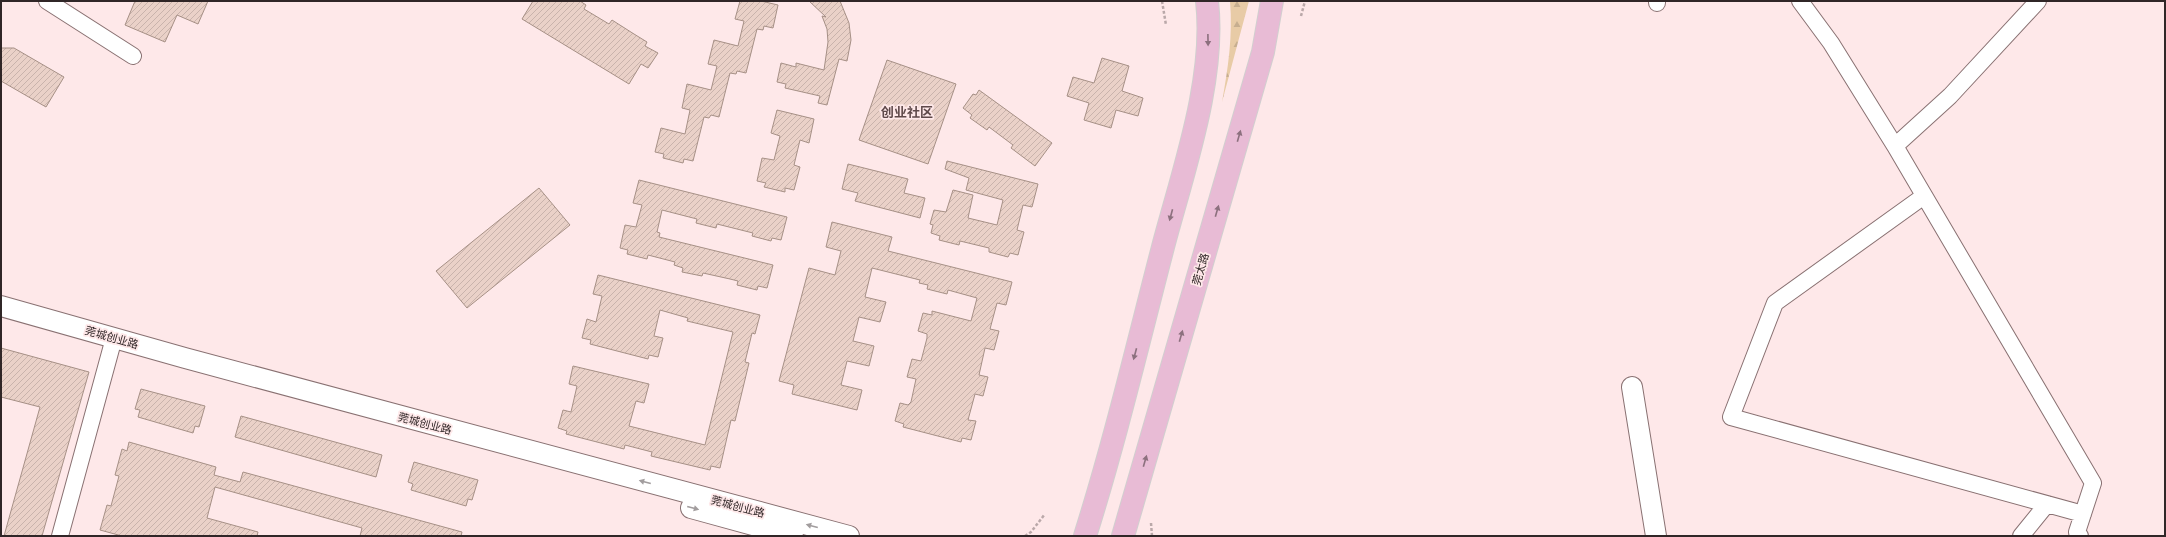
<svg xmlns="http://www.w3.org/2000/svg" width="2166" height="537" font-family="Lato,'Noto Sans SC',sans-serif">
	<defs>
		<pattern id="forest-firs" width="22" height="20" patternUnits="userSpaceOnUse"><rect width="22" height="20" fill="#e8cba6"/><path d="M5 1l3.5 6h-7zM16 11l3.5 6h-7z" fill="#c7ae8f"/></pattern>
		<pattern id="building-hatch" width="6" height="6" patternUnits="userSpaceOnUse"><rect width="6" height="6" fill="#ead1c8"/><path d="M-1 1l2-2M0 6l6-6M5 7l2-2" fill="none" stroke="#c9b3ac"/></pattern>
	</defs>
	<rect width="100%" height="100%" fill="#fee8e9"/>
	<path fill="url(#forest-firs)" d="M1230,1H1249L1222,102C1228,69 1233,35 1230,1Z"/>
	<path fill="url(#building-hatch)" stroke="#a69086" d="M135,1H208L198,24L177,15L165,42L125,25Z
		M533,1H580L586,5L584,9L609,24L612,20L634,34L647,42L645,46L658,53L648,68L641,64L629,84L522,19Z
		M740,1H761L778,5L773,28L764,26L763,30L757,29L746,73L737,71L736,74L730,73L719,117L711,115L709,118L704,117L693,161L684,159L683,163L663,158L664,154L655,152L661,128L685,134L690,110L682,108L687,84L711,90L717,66L708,64L714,40L738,46L744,21L735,19Z
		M809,1H840L849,23L851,40L847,61L839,59L827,105L818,103L820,96L785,88L786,84L777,82L781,63L796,67V63L824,70L828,42L827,29L822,16L826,17Z
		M1,48H14L64,77L46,107L1,81Z
		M1102,58L1129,66L1122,91L1143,98L1138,116L1116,110L1111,128L1084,120L1089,103L1067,96L1073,77L1094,83Z
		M887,60L956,84L928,164L859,140Z
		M979,90L1052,143L1035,166L1011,148L1013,145L989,127L987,130L970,118L972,115L963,108L973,94L976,95Z
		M777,110L814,119L809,143L800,140L794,165L800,167L794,190L785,188V192L764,187L766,183L757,181L762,158L774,160L780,136L771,133Z
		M947,161L1038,184L1032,207L1023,205L1017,230L1024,232L1018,255L1010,253L1008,257L989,252V248L960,241L959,245L939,240L940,236L931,233L933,225L930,224L934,210L946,212L953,190L973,195L968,218L997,225L1003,200L966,190L969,178L945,169Z
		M848,164L908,179L904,193L925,198L920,218L855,201L858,193L842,189Z
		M639,180L787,217L781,240L772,238L771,241L752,236L753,233L717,224L716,228L696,223L697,219L662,210L657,232L660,233L659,237L773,265L767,288L758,286L757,290L737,285L738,281L730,279L703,273L702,276L682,272L683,268L674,265L675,262L648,255L647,259L627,254L628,250L620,248L625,225L636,227L642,205L633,203Z
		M539,188L570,225L467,308L436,271Z
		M832,222L892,237L888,251L1012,282L1006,305L997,303L990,329L999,331L994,350L985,348L979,375L988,377L983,396L975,394L968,420L976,421L971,440L962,438L961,442L903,427L904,424L895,421L900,403L908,405L911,402L916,379L907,377L912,359L921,361L927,338V334L918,331L923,313L932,315V311L971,321L977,298L948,290L947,294L927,289L928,285L919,283L920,280L872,268L865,297L886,302L880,322L859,317L853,341L874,346L869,366L847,361L841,385L862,390L857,410L792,394L794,385L779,381L809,268L835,275L841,251L826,247Z
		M598,275L760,315L755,334L752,333L745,362L749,363L735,421L731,420L720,468L711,466L710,470L651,456L652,452L625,445L624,449L566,434L567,431L558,428L563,410L571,412L577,386L569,384L573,366L649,384L644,403L636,401L629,426L705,445L733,332L687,321L688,318L660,310L654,336L663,338L658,357L649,355L648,359L590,344L591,340L582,338L587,319L596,322L602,296L593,294Z
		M1,348L89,372L42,536H4L40,407L1,397Z
		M141,389L205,406L199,427L195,426L193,433L138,417L140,410L135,409Z
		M241,416L382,455L376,477L235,437Z
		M129,442L216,467L214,475L240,482L243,472L462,532L461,536H360L362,528L215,487L207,518L258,532L257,536H122L100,530L107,505L111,506L119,476L115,475L122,449L127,451Z
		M414,462L478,480L472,500L468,499L466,506L411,490L413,484L408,482Z"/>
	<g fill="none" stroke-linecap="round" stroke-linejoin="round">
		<defs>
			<path id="minor" d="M47,1L133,56
				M1800,1L1831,43L1895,146L2093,483L2077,532L2080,536
				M1657,3V1
				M1895,146L1950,96L2038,1
				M1924,196L1775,303L1731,417L2083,514
				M60,536L114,338
				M2021,536L2047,504"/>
			<path id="tertiary" d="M1,306L185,358L849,536
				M1632,387L1656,536
				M691,508L793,536"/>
			<path id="primary" d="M1085,536C1115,441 1138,343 1163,247C1183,171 1216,79 1207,1
				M1123,536L1263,52L1272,1"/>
		</defs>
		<use href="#minor" stroke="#897172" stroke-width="18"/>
		<use href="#tertiary" stroke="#897172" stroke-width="22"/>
		<use href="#primary" stroke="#d1cfcf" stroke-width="24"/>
		<path stroke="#baa8a9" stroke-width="2.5" stroke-dasharray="3 2" stroke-linecap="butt" d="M1162,1L1166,25
			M1301,16L1305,1
			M1151,523L1152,536
			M1025,536L1031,532L1045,514"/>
		<use href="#minor" stroke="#fff" stroke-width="16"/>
		<use href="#tertiary" stroke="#fff" stroke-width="20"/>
		<use href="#primary" stroke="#e8bbd5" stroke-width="22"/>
	</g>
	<defs><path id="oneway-solid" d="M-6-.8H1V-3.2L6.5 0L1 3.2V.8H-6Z"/></defs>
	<g fill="#8c707e">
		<use href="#oneway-solid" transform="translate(1208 40) rotate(89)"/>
		<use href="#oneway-solid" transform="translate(1239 136) rotate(-74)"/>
		<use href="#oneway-solid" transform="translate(1217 211) rotate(-74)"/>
		<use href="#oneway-solid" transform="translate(1171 215) rotate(105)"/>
		<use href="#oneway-solid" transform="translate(1181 336) rotate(-74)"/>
		<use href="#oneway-solid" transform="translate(1135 354) rotate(105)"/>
		<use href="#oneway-solid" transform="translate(1145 461) rotate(-74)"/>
	</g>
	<g fill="#a29d9e">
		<use href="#oneway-solid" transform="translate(645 482) rotate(-165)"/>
		<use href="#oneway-solid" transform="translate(693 508) rotate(15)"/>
		<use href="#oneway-solid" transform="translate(812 526) rotate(-165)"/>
	</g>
	<g text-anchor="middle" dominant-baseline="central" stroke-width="3.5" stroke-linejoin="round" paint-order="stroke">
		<g font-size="11" fill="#302627" stroke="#fee8e9">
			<text transform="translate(1200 269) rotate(-74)">莞太路</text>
			<text transform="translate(112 337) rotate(16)">莞城创业路</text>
			<text transform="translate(425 423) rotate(15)">莞城创业路</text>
			<text transform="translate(738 506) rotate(15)">莞城创业路</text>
		</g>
		<g font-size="13" font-weight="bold" fill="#5f494a" stroke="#fee8e9">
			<text x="907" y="112">创业社区</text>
		</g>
	</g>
	<rect width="2166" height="537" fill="none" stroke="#302627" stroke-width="4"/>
</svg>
